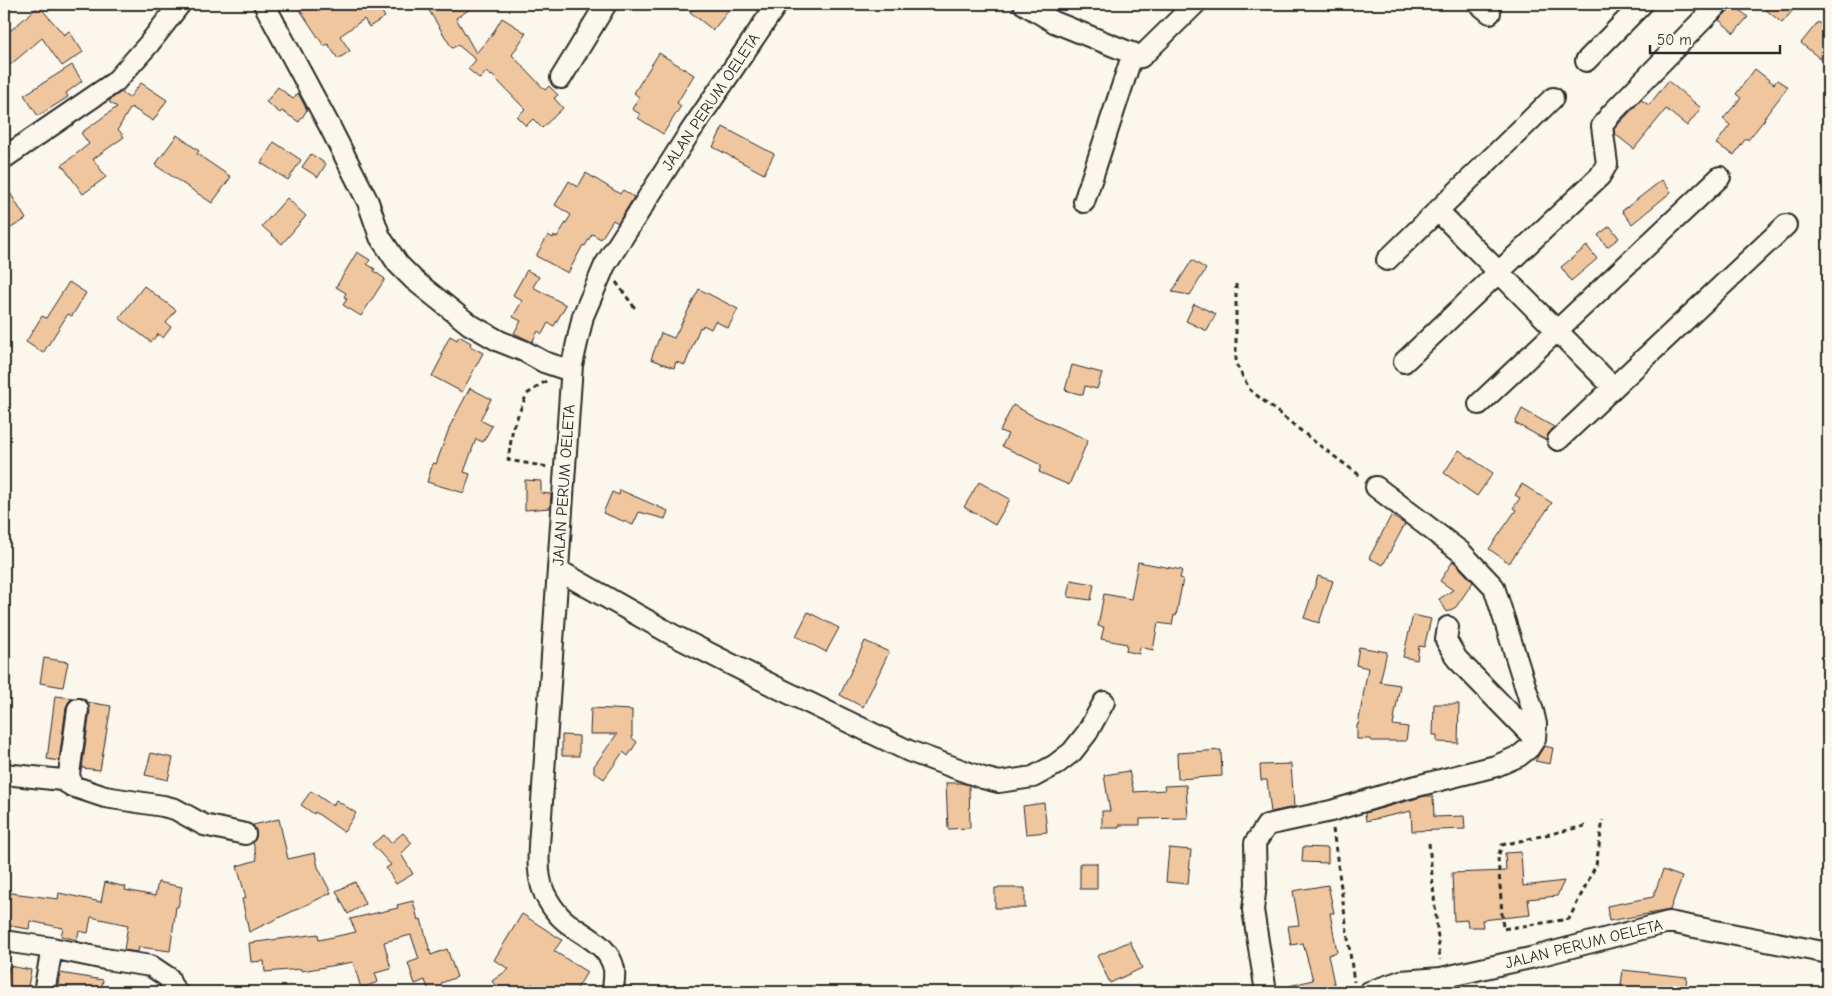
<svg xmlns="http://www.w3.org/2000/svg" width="1832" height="996" font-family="'Comic Neue',sans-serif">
	<rect width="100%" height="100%" fill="#fbf7ec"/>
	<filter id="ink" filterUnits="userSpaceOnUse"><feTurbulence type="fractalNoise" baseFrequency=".02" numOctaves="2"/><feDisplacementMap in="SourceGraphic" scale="10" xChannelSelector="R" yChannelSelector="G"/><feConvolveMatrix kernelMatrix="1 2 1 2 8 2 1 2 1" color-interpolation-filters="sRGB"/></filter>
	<g filter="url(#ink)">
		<path fill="#f0c69f" stroke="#2b2b2b" d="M296,4H377L385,17L369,27L364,19L340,36L350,51L338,59L328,44L324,46Z
			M425,4H478L456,18L476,53L491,36L502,18L526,33L512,55L545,90L549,86L558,95L554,98L563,108L542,128L533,119L526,126L517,117L525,109L492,75L491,76L486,72L480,79L468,69L476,60L458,45L452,48Z
			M697,4H734L713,30L690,12Z
			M1730,4H1733L1748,17L1734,33L1719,20L1727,12Z
			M1759,4H1798L1782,23Z
			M39,6L64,35L69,31L83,52L62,66L42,38L4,70V36Z
			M1818,22L1828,30V46L1819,58L1801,43Z
			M659,53L694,75L677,103L681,106L663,134L638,118L640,114L632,109L639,97L634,93Z
			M72,65L82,81L66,93L68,97L38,116L24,95Z
			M1755,69L1774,84L1777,80L1788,87L1764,118L1765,119L1748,140L1746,138L1734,155L1716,144L1730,125L1723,119L1741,98L1736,94Z
			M1668,81L1701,108L1687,126L1666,109L1634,149L1615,134L1614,129L1641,100L1649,105Z
			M141,83L167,100L153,121L131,107L118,129L124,137L93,159L106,177L83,194L62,165L89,144L81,133L117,107L109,102L111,99L121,92L129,98Z
			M278,87L293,99L298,93L307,110L299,122L282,111L280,113L266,102Z
			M723,127L774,154L764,174L713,147Z
			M177,135L199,151L197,154L231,177L212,203L155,165Z
			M274,142L301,160L288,180L261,163Z
			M311,154L326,164L318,177L302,167Z
			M586,173L620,194L623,190L634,197L618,223L613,220L601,239L592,234L585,246L583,245L568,273L536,256L548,235L553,238L554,236L557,237L571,215L555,205L569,181L578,187Z
			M1662,180L1671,192L1632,224L1622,211Z
			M4,183L26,219L4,232Z
			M287,198L306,216L282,244L262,226Z
			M1610,226L1619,238L1607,247L1598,235Z
			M1587,246L1597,259L1571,281L1561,267Z
			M357,252L370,260L367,264L375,269L374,271L385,279L361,316L343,305L347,299L344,297L346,293L336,287Z
			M1192,260L1206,269L1190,295L1172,292Z
			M527,270L539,277L533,287L566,305L554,326L548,323L542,334L538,331L532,342L514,333L521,321L513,317L522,301L513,295Z
			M69,282L86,293L72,316L68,314L43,353L26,342L42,316L46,318Z
			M144,286L176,310L166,323L171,327L163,338L158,334L151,342L119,318Z
			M699,289L738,309L728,328L715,321L711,329L703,325L702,328L700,327L685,365L676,362L674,368L651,359L661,333L674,338Z
			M1194,304L1216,314L1207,331L1186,321Z
			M450,336L457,340L459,336L471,343L470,346L483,353L462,392L432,376L443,355L441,354Z
			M1072,365L1102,373L1097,389L1085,386L1083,395L1065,390Z
			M470,388L491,399L480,420L492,426L483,442L476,439L464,472L470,474L464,493L427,482L433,463L436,464L450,426Z
			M1013,405L1035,417L1088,440L1069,485L1039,472L1041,465L1002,446L1008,434L1000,431Z
			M1522,409L1554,427L1547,436L1546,440L1515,423Z
			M1459,450L1493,473L1477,496L1444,473Z
			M525,480L541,481V493L551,494L550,508L525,510Z
			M979,482L1010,499L995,525L964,507Z
			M1522,484L1552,503L1509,563L1489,549L1516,510L1513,508L1520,498L1515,495Z
			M620,490L668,511L665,519L639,512L633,525L603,513L612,492L619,495Z
			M1391,516L1405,524L1383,565L1369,558Z
			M1453,561L1473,582L1456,607L1447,612L1439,599L1453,590L1440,581Z
			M1138,562L1182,570L1180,578L1183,579L1176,616L1174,615L1172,625L1158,623L1153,650L1140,647L1139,654L1126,651L1127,644L1101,639L1104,627L1098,626L1104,594L1131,599Z
			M1318,576L1333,581L1319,623L1304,618Z
			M1071,580L1094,584L1091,600L1068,597Z
			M808,612L839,628L826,652L796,636Z
			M1413,615L1431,619L1424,647L1419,646L1417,660L1403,657Z
			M865,641L889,652L863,707L840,695Z
			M1359,647L1387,652L1380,682L1400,685L1393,725L1408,727L1406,741H1371V739H1357V725H1358L1368,668L1356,665Z
			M44,658L68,662L63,687L40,683Z
			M55,696L74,698L69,701L66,707L59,761L47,759Z
			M87,702L111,706L100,770L82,768L90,711Z
			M1434,704H1459L1458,743L1437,742V735H1433Z
			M591,708L632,710V738L637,742L628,756L623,752L604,779L594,772V766L617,734H590Z
			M562,735L579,736V756H562Z
			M1544,746L1553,748L1550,764L1535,761Z
			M1221,750L1222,776L1178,779L1177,753Z
			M151,753L173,758L168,780L145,775Z
			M1291,764L1294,807L1271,812L1267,780H1261L1260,765Z
			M1129,771L1134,792L1165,790L1164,786L1186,785L1188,818L1140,819V825H1119V828H1102V811H1110L1104,775Z
			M946,783H961L969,785L970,828L948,829Z
			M311,791L333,806L336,800L356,813L344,832L315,812L314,814L301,805Z
			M1425,796H1433L1434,817L1464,816L1465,829L1412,831L1411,811L1366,821L1365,813Z
			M1044,803L1047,832L1026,834L1023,806Z
			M279,819L288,859L315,853L318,867L331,893L249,932L242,899L246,898L237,866L257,860L253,842L256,837V831L253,825Z
			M403,833L412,843L401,854L413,874L396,884L386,868L391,865L372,844L384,835L391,843Z
			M1303,847L1328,848V863L1302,862Z
			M1169,848L1191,850L1188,884L1166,882Z
			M1521,852L1523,886L1564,881L1557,896L1528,899L1530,915L1482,920L1483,927H1468L1467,920L1454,921L1452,873L1506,871L1505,853Z
			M1080,863H1097V889H1080Z
			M1663,870L1682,877L1670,910L1609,921L1607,906L1653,897Z
			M105,882L126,887L125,890L155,896L158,882L182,887L178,907H176L170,951L139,947L138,952L124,950L128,925L91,917L88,933L79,931L77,940L61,936L63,928L30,921L29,929L4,925V892L58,899L59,893L101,902Z
			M355,882L365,904L348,914L336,891Z
			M1328,885L1334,913H1330L1337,952L1328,955L1335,988L1321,992H1286L1285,987L1313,980L1303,943L1291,945L1288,926L1299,925L1293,891Z
			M995,888H1025V908H995Z
			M413,901L418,920L421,919L431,955L447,949L457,977L441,983L442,991L429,992L425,980L415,984L408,963L419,959L411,935L384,942L391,969L375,973L378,982L361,988L353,962L302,971L301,969L265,972L264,961L251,962L249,943L318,934L319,940L356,932L350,919L398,908L397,905Z
			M522,914L562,940L554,951L587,972L575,992H544L532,984L521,992H500L492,981L509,969L494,960Z
			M1130,941L1142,968L1110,983L1097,956Z
			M9,966L31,970L27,992H5Z
			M1623,970L1687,977L1685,992H1620Z
			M60,973L103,980L101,992H57Z"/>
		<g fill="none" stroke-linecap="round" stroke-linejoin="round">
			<defs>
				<path id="minor" d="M264,4L329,125L368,202L380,237L398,264L414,280L469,324L499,341L524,351L544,362L565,369L572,365
					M1024,4L1054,22L1141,57L1195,4
					M1479,4L1490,13
					M1586,61L1642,4
					M561,78L606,4
					M4,158L115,82L148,45L180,4
					M1084,202L1133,53
					M1438,211L1613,387
					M1387,260L1553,98
					M1404,362L1600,176L1607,164L1602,126L1611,114L1718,4
					M1479,404L1720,177
					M1558,440L1786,225
					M1376,487L1461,552L1494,587L1533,711L1536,724L1535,739L1457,659L1446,640L1448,627
					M558,570L673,635L774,686L909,751L983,778L999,782L1033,777L1055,765L1072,752L1087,733L1104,702
					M78,709L69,774L72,786L105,797L163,806L175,809L204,825L245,834
					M4,774L62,780L72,786
					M4,941L52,948L44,992
					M52,948L105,959L151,966L169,978L171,985L177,992
					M613,992C613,985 615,977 614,969C609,944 582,935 565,921C559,916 552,907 548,900C533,877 540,842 541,816L572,365L583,316L605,265L688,135L777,4
					M1266,992L1253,910L1256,884L1255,843L1267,825L1331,811L1405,789L1496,766L1519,756L1529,748L1535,739
					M1369,992L1401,981L1441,978L1530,958L1669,922L1828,953"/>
			</defs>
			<use href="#minor" stroke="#2b2b2b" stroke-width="24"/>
			<path stroke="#2b2b2b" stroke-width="3" stroke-dasharray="5 4" stroke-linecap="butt" d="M616,282L637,311
				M1236,284V364L1250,390L1315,442L1362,477
				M546,381L527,394L513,427L508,460L548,467
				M1585,826L1502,845L1498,857L1503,929L1569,919L1596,865L1603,820
				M1333,829L1354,982
				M1429,843L1440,960"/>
			<use href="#minor" stroke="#fbf7ec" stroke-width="20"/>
		</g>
	</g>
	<g text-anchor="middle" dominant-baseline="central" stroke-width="5" stroke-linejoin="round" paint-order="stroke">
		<g font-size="16" fill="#2b2b2b" stroke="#fbf7ec">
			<text transform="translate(711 102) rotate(-56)">JALAN PERUM OELETA</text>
			<text transform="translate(564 485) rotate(-86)">JALAN PERUM OELETA</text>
			<text transform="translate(1584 944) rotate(-14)">JALAN PERUM OELETA</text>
		</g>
	</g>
	<rect width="1832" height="996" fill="none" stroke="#fbf7ec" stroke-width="20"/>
	<rect x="10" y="10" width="1812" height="976" fill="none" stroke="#2b2b2b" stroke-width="2" filter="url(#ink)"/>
	<path d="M1650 45v8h130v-8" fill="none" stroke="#2b2b2b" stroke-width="2.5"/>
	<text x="1657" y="45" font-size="15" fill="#2b2b2b" stroke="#fbf7ec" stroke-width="4" paint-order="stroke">50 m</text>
</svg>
